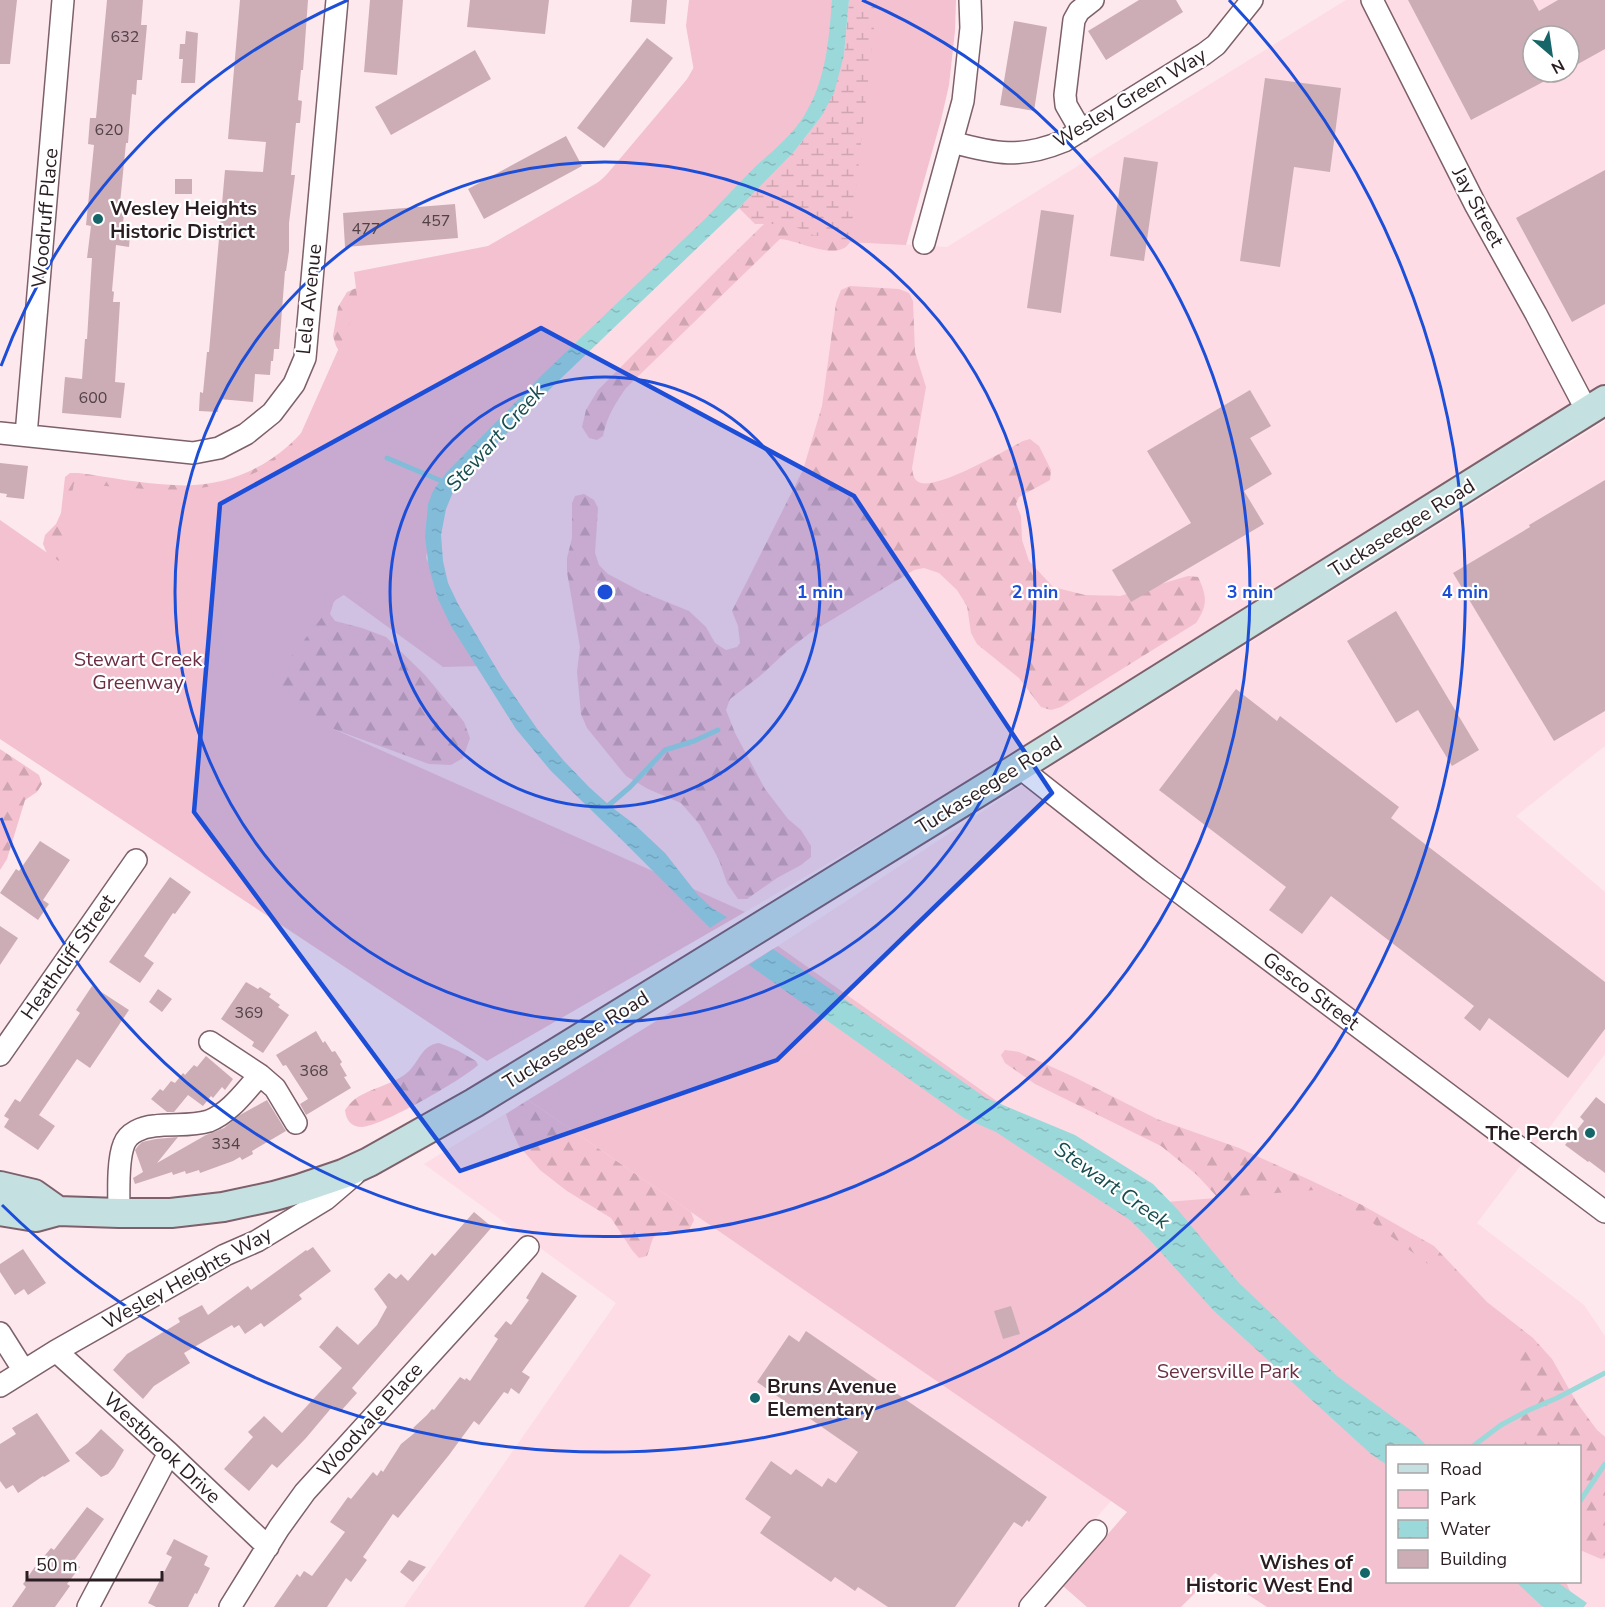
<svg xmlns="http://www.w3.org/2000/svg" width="1605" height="1607" font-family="'Nunito Sans',sans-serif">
	<defs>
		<pattern id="forest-firs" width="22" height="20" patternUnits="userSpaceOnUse" patternTransform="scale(1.5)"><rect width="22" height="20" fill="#f3c1d0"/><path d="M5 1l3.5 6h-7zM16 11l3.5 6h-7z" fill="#d0a5b2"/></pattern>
		<pattern id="wetland-marsh" width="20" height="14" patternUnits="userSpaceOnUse" patternTransform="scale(1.5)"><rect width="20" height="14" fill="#f3c1d0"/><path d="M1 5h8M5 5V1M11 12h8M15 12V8" fill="none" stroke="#d0a5b2"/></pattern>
		<pattern id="water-ripples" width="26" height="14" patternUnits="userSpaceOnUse" patternTransform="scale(1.5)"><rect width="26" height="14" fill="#9bd8da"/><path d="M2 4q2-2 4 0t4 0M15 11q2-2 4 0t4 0" fill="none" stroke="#86b9bb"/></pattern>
	</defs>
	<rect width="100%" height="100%" fill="#fde8ee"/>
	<path fill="#fddce5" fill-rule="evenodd" d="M841,0H877L850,241L947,247L1346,0H1605V388L1006,759L745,912L320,723L272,682L341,593L443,667L485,666L426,558L433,512ZM1533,36H1569V72H1533Z
		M1605,421V746L1516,816L1605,892V1054L1477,1223L1584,1305L1605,1336V1607H1577L1566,1582H1580V1446L1142,1204L778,946L1055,764Z
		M528,1100L1111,1501L1019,1607H404L616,1303L424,1164Z"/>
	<path fill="url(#forest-firs)" d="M785,0L350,591L334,601L330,614L335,621L362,628L386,637L425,675L464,722L470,738L463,758L451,765L429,764L295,715L49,558L43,544L45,535L56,524L61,513L65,477L70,473H78C110,477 142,484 174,485C230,489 284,462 315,415C326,398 334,375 342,356L336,346L333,336L338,307L347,292L361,286L457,266L593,187L631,153L678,95L706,46Z
		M839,151L850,242C838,263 799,240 780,239L626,388C615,404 607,416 603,436L597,440L589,438L582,427L586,410L598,390L720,267Z
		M850,286L899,289L909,293L913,301L915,352L926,387L912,468C913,475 914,481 921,483C940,488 1004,451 1023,441L1030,439L1039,446L1051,470L1050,480L1019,497L1016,504L1021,516L1022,540L1029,561L1053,587L1085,595L1120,596L1188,576L1198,577C1207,596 1208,605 1196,623L1061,707L1051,710L1041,707L1019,678L977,644L971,633L967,606L957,590L939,573L924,568L914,570L810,633L788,650L760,676L730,699L726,710L735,733L765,789L788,819L801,830L811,846V857L801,865L777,878L747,899H738L727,883L719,860L700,825L681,803L648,789L626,776L587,728L581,714L577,672L580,647L567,572V558L572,538V503L575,496L584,494L594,500L598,508L595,553L599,565L608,574L642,592L689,611L706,627L715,643L726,650L737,647L740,643L738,626L732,611L803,470L822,406L836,303L841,290Z
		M0,749L39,775L42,784L37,792L25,800L7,859L0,870Z
		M439,1043L457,1050L476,1061L478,1065C462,1080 382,1126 362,1127C351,1127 346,1120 345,1110C348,1106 351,1102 355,1099C372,1087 394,1085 409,1071C420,1060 422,1045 439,1043Z
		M1005,1050L1019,1052L1074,1077L1157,1119L1239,1148L1312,1181L1362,1205L1434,1246L1487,1302L1533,1338L1552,1359L1577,1403L1597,1430L1605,1437V1558L1601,1559L1580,1550V1446H1463L1240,1222L1197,1175L1161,1146L1035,1084L1005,1063L1001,1055Z
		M528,1100L691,1212L694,1220L689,1230L678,1232L663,1231L653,1238L647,1256L639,1258L632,1250L611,1218L567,1191L540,1170L519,1146L511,1129L506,1114Z"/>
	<path fill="url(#wetland-marsh)" d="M849,0H949L897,244L850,242L813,235L790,224H755L739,208L793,153L821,117L844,55Z"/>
	<path fill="#f3c1d0" d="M689,0H841L814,109L705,232L543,387L433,513L426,558L485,666L443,667L341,593L272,681L320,723L745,912L487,1061L0,739V520L59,561L74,483C134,488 207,500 262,469C275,461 287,450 298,440L358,305L354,272L488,246L602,180L694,71L686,26Z
		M877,0H956L955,31L949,85L941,120L906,245L850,242Z
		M778,946L1142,1204L1327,1189L1520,1332L1516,1446H1388V1582H1566L1577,1607H1267L1215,1573L1181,1607H1087L1063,1586L1127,1512L528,1100Z
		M620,1554L651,1575L629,1607H584Z"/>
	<path fill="url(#water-ripples)" d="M832,0H849L844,55L834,93L821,117L793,153L739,208L552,387L470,471L453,492L446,509L441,535L443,561L448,583L458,604L502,678L538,730L564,761L589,787L609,805L634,824L665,853L698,895L712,908L727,917L710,928L622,840L551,771L516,729L451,626L438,599L429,568L425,537L428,504L433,491L446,473L543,374L708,216C724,199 740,182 756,166C773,151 792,135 804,116C826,81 829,40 832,0Z
		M773,949L986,1098L1075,1135L1153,1184L1178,1210L1239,1283L1337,1376L1413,1432L1427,1446H1388L1387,1465L1371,1454L1214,1311L1148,1238L1130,1220L996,1132L964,1118L749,965Z
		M1516,1582H1557L1587,1603L1584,1607H1543Z"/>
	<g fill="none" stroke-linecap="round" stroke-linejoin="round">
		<path stroke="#9bd8da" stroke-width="5" d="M387,458L444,482
			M606,811L609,805L630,787L665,750L694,741L718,730
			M1473,1446L1501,1425L1529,1410L1557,1398L1605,1373
			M1580,1501L1605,1464"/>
	</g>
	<path fill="#ccadb6" d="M0,0H17L10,64H0Z
		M107,0H143L141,25H147L142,80H137L136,95L132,94L128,143H126L120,203L125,204L123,223L131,224L129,247L116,245L112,291L114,292L113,302H120L115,382L125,383L121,418L62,413L65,377L82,379L85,339H87L92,258H87L91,226L86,225L94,145L88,144L90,118H96Z
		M240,0H308L303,70H301L298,100L302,101L300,123H296L291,175H295L289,223V251L286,271H285L279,349H274L273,361H271L270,375L255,374L253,402L219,399L218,412L199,411L200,392L203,393L207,352H209L225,170L263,172L266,142L228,139Z
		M370,0H403L397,75L364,72Z
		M470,0H549L545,34L467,27Z
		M632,0H667L665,24L630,22Z
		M1139,0H1176L1183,12L1106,60L1088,31Z
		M1408,0H1533L1539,11L1558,0H1605V49L1569,69V36H1533V72H1562L1471,120Z
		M1014,21L1047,27L1034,111L1000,105Z
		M186,31L198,33L195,83H181L183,59H179L180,44H185Z
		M647,38L673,58L604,148L577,128Z
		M475,50L491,79L391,135L375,107Z
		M1265,78L1341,88L1330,172L1294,167L1280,267L1240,261Z
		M566,136L582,166L484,219L468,189Z
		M1124,157L1158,162L1144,261L1110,256Z
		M1605,170V304L1572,322L1516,218Z
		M175,179H192V194H175Z
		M455,204L458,238L345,247L343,213Z
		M1041,210L1074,215L1061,313L1027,308Z
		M1250,390L1271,426L1250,438L1272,474L1244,491L1264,524L1131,602L1112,570L1191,523L1147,451Z
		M0,463L28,466L24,499L6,497L7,494L0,493Z
		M1605,480V711L1554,741L1453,573L1530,527L1529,525Z
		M1396,611L1479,750L1452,766L1418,710L1396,723L1347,641Z
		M1236,689L1277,721L1280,716L1399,807L1391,818L1605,982V1029L1568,1078L1489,1018L1480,1031L1464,1018L1474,1006L1331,896L1302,934L1269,910L1286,887L1159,790Z
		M40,841L70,860L43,900L49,904L38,920L0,893L16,869L19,871Z
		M170,877L191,892L175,914L173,913L144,956L154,963L140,983L109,962Z
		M0,926L18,938L0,965Z
		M246,982L258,989L260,987L271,994L269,997L280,1005L278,1007L289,1015L263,1053L252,1046L254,1042L221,1019Z
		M92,986L129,1010L90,1068L77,1059L39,1115L55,1126L38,1150L4,1127L9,1119L4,1116L15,1099L20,1102L54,1052L80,1013L76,1010Z
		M158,989L172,999L162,1012L149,1002Z
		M316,1031L323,1043L325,1041L332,1052L335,1051L342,1062L340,1064L347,1076L344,1077L351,1088L306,1115L300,1104L308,1099L286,1065L283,1066L276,1055Z
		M206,1056L233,1079L225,1090L222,1087L213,1098L211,1096L203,1106L188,1095L174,1112H167L151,1099L160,1089L163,1091L171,1081L175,1083L183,1073L185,1075L194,1065L197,1067Z
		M1596,1097L1605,1104V1173L1589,1161L1588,1162L1565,1145L1584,1121L1580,1117Z
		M267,1100L286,1131L252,1151L253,1154L242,1160L240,1157L233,1161L200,1173L199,1170L186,1174L185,1171L173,1175L172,1172L135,1184L133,1178L143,1172L135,1150L138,1146L142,1142L156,1139L178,1137L157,1163L206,1135L224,1128L240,1115Z
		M474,1212L492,1227L352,1388L357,1393L340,1412L333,1406L306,1438L277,1468L272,1464L249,1491L224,1469L253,1437L248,1432L264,1416L282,1433L342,1368L319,1347L337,1326L358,1345L377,1325L387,1307L374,1289L389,1273L396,1279L401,1274L408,1281L432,1253L435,1256Z
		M313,1247L331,1271L299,1295L302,1299L264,1327L261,1323L245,1334L239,1325L234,1328L232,1325L184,1353L190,1363L154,1386L143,1399L113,1370L127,1354L180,1322L178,1318L202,1305L208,1315L248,1286L251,1290L306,1250L307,1251Z
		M23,1249L46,1283L28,1295L24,1289L15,1295L0,1272V1264Z
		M542,1272L577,1296L522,1372L530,1377L519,1394L511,1388L508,1394L504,1392L479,1425L474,1421L449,1455L398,1518L393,1514L363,1557L367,1560L351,1582L346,1578L327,1607H274L297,1574L300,1577L304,1571L312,1576L345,1532L330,1522L348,1497L351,1499L373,1472L377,1476L381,1470L383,1472L401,1444L417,1431L413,1428L427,1415L432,1409L434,1410L460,1377L465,1380L466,1378L470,1381L498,1339L494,1336L506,1321L511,1325L529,1300L526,1298Z
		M1011,1306L1020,1334L1003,1339L994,1311Z
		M806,1331L1047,1497L1029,1522L1027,1520L1022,1527L1014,1522L955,1607H888L858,1587L855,1591L835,1577L831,1582L760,1533L771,1517L745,1499L771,1461L791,1475L796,1469L822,1487L828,1478L836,1483L858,1452L757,1382L789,1335L799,1342Z
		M37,1413L70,1461L44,1477L43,1476L18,1493L13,1485L6,1489L0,1481V1444L16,1434L12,1428Z
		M101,1429L124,1450L114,1467L108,1474L101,1477L75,1453L88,1443Z
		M87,1507L104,1519L73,1562L80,1567L67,1584L70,1586L55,1607H12L26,1587L23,1584L41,1558V1560L51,1548L54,1550Z
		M174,1539L208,1556L204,1565L210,1568L197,1594L195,1593L188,1607H156L148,1603L172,1557L166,1554Z
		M409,1560L426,1567L413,1582L400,1572Z"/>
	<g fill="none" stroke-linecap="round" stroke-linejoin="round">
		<defs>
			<path id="minor" d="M1372,0L1476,206L1536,314L1587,411
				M1081,131L1066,105L1065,95L1074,20L1079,11L1093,0
				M952,142C995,154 1021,159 1064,141L1204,54L1216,45L1252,0
				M924,243L963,101L971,28L970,0
				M0,433L193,453L219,448L246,434L272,413L294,384L305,358L337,0
				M26,435L63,0
				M1019,767L1151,871L1605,1212
				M210,1042L260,1075L275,1088L296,1123
				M0,1055L136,860
				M119,1213C119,1195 117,1161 124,1144C128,1133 142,1127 154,1126C172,1123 190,1127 209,1121C231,1112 245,1091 260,1075
				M0,1333L24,1371
				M56,1351L169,1453L268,1547
				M0,1386L56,1351L225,1255L257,1241L326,1199L354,1175
				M88,1607L169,1453
				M230,1607L279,1528L305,1492L528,1247
				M1030,1607L1096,1531"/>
			<path id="secondary" d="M0,1186L34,1194L58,1211
				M0,1211L36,1217L58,1211L119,1213H171L223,1207L274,1196L299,1189L343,1174L369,1162L474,1103L556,1053L1019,767L1605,400"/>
		</defs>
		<use href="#minor" stroke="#7d6069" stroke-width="24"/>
		<use href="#secondary" stroke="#7d6069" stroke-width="32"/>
		<use href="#minor" stroke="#fff" stroke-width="21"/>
		<use href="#secondary" stroke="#c4e0e1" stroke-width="28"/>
	</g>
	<path fill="#1d4ed8" fill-opacity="0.2" stroke="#1d4ed8" stroke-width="4.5" stroke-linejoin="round" d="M541,328L854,496L1052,793L777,1060L460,1171L194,812L220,504Z"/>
	<g fill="none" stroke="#1d4ed8" stroke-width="3">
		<circle cx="605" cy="592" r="215"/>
		<circle cx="605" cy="592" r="430"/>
		<path d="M1 366A645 645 0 0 1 348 0M862 0A645 645 0 1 1 1 818"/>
		<path d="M1229 0A860 860 0 0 1 2 1205"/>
	</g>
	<g fill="#166568" stroke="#fff" stroke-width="2">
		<circle cx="98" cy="219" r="6"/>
		<circle cx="1590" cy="1133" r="6"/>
		<circle cx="755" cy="1398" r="6"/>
		<circle cx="1365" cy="1573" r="6"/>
	</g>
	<g text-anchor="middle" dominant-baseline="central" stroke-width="4.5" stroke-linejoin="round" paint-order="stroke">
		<g font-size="16" fill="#524247">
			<text x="125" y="37">632</text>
			<text x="109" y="130">620</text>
			<text x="436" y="221">457</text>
			<text x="366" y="229">477</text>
			<text x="93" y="398">600</text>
			<text x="249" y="1013">369</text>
			<text x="314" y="1071">368</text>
			<text x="226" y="1144">334</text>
		</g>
		<g font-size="20" fill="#2a1e22" stroke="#fff">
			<text transform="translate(1130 98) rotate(-31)">Wesley Green Way</text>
			<text transform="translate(1478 207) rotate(62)">Jay Street</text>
			<text transform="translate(45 218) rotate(-85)">Woodruff Place</text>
			<text transform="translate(309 299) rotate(-84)">Lela Avenue</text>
			<text transform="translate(1402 528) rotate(-32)">Tuckaseegee Road</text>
			<text transform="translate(989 785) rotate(-32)">Tuckaseegee Road</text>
			<text transform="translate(68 957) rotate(-55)">Heathcliff Street</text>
			<text transform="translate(1311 991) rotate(37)">Gesco Street</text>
			<text transform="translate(576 1040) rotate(-32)">Tuckaseegee Road</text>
			<text transform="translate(187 1278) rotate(-29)">Wesley Heights Way</text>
			<text transform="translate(370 1420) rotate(-48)">Woodvale Place</text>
			<text transform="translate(162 1448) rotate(43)">Westbrook Drive</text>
		</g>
		<g font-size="20" font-weight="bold" fill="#2a1e22" stroke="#fff" text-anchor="start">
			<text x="110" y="208">Wesley Heights<tspan x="110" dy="23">Historic District</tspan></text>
			<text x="1578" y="1133" text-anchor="end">The Perch</text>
			<text x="767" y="1386">Bruns Avenue<tspan x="767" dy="23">Elementary</tspan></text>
			<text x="1353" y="1562" text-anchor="end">Wishes of<tspan x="1353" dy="23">Historic West End</tspan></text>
		</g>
		<g font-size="20" fill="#6c2e45" stroke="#fff">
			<text x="138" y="659">Stewart Creek<tspan x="138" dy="23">Greenway</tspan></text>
			<text x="1228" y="1371">Seversville Park</text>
		</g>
		<g font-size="21" font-style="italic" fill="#184d4f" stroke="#fff">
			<text transform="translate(495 438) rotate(-48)">Stewart Creek</text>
			<text transform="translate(1112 1185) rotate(35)">Stewart Creek</text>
		</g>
	</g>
	<circle cx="605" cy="592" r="9" fill="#1d4ed8" stroke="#fff" stroke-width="3"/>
	<g font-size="18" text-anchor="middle" font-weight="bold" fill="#1d4ed8" stroke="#fff" stroke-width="4.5" stroke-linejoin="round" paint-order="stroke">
		<text x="820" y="598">1 min</text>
		<text x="1035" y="598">2 min</text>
		<text x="1250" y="598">3 min</text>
		<text x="1465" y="598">4 min</text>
	</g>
	<rect x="1386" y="1445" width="195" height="138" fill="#ffffff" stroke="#aaa5a7" stroke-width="1.5"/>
	<rect x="1398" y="1464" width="30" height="9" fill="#c4e0e1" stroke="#aaa5a7" stroke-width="1.5"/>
	<text x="1440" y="1475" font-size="18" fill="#2a1e22">Road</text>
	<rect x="1398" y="1490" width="30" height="18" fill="#f3c1d0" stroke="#aaa5a7" stroke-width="1.5"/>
	<text x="1440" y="1505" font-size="18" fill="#2a1e22">Park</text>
	<rect x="1398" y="1520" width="30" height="18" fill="url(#water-ripples)" stroke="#aaa5a7" stroke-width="1.5"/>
	<text x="1440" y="1535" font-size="18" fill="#2a1e22">Water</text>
	<rect x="1398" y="1550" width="30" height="18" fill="#ccadb6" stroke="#aaa5a7" stroke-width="1.5"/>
	<text x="1440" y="1565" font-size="18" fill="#2a1e22">Building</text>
	<g transform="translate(1551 54) rotate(151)"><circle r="28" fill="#ffffff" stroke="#aaa5a7" stroke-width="1.5"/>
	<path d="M0-4.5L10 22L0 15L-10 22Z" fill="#166568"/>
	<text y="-9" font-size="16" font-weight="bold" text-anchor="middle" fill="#2a1e22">N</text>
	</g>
	<path d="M27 1571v9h135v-9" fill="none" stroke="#2a1e22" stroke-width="3"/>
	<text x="36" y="1571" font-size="18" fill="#2a1e22" stroke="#ffffff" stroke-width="4.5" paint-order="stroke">50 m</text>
</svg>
